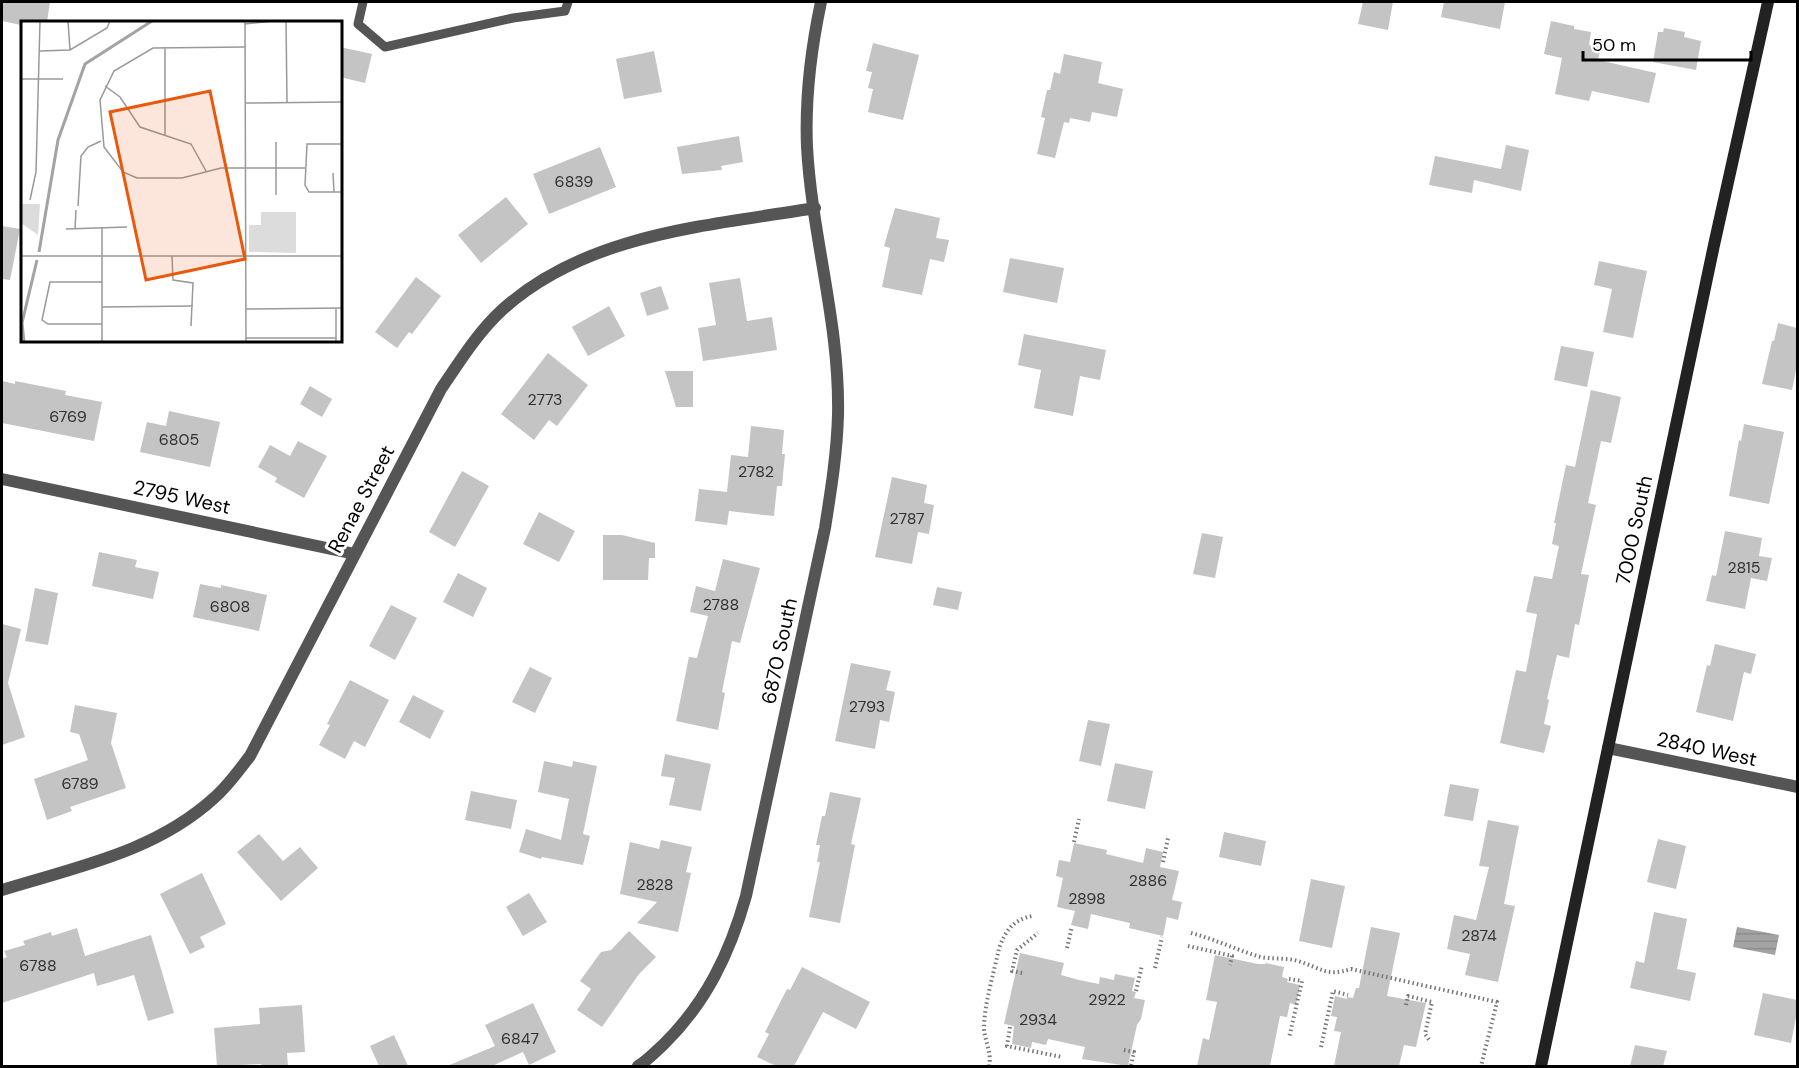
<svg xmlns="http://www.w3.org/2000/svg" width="1799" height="1068" font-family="'DM Sans',sans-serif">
	<defs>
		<pattern id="water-rules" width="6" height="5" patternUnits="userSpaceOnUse" patternTransform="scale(1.5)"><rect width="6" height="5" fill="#a3a3a3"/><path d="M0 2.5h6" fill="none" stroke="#8b8b8b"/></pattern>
	</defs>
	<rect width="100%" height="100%" fill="#fff"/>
	<path fill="url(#water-rules)" d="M1737,927L1779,935L1775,955L1733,947Z"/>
	<path fill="#c4c4c4" d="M2,2H50L47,22H21V25L2,21Z
		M1363,2H1393L1388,30L1358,24Z
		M1444,2H1505L1500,29L1441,17Z
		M1551,21L1574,26V29L1591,32L1589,45L1601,47L1598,60L1656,73L1649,103L1592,91L1589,101L1555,94L1562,58L1544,54Z
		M1664,28L1685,32L1684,37L1701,41L1696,70L1653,62L1658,32H1663Z
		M873,43L919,55L903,120L868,112L873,89L868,88L872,72L866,71Z
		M340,47L372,54L365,83L340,77Z
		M654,51L662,92L624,99L616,59Z
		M1064,54L1102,62L1098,83L1123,89L1117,117L1092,112L1090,122L1070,118L1069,123L1064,122L1055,158L1037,154L1045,118L1041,117L1047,90H1050L1054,72L1060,74Z
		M739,136L743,162L721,166L722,170L682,174L677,147Z
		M1506,145L1529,150L1521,191L1474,180L1472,193L1429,185L1435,156L1501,169Z
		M600,147L616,187L549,214L533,174Z
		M506,197L528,224L481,263L458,235Z
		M895,208L940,218L936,238L949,240L944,262L930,259L922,295L882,287L890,248L884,246Z
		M2,226L20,229L10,280L2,279Z
		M1010,258L1064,268L1057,303L1003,292Z
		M1599,261L1647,271L1633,338L1603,332L1612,289L1594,285Z
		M416,277L441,296L412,334L409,332L397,348L375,332Z
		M740,278L747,321L772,317L777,350L703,361L698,328L716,325L709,283Z
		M661,286L669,309L647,316L640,293Z
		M609,306L625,336L588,356L572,327Z
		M1778,323L1797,328V365L1792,390L1762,384L1772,341H1774Z
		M1024,334L1106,350L1100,380L1080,376L1073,416L1034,408L1041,370L1018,365Z
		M1561,346L1594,352L1587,387L1554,380Z
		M548,353L588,385L557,426L549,420L534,440L501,414Z
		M665,371H693V407H676Z
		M2,381L15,384V381L66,391L65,395L102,402L94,441L2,423Z
		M310,386L332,399L322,417L300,404Z
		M1591,390L1621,397L1611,443L1601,441L1588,503L1596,505L1581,574L1589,575L1579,625L1575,624L1569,658L1557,655L1547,699L1549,700L1544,724L1551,726L1544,753L1500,743L1516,670L1526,672L1537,614L1526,612L1534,576L1552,579L1559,546L1552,544L1556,523H1554L1566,465L1575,467Z
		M169,411L220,422L210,467L140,452L147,422L166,426Z
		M1744,424L1784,432L1769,504L1729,496L1739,440L1741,441Z
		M751,426L784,430L782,454H785L782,486H777L774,516L729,511L727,525L695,521L699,489L727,492L731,455L748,457Z
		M298,441L327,456L304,498L275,482L277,478L258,467L270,445L290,456Z
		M462,471L489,486L455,547L429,532Z
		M892,477L927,485L924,503L934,505L929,534L918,532L912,564L875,557Z
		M539,512L575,531L559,562L523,544Z
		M1725,531L1762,538L1759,556L1772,558L1767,581L1751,578L1745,609L1706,601L1712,575L1716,576Z
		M1202,533L1223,537L1215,578L1193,574Z
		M603,535H622L655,543V558H649L648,580H603Z
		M99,552L137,560L135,567L159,572L153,599L92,586Z
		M723,559L760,568L740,643L732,641L722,692L725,693L718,730L676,721L689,657L697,658L708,616L690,612L696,586L715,591Z
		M458,573L487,588L473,617L443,602Z
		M200,584L221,588V585L267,595L259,631L193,617Z
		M937,587L962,592L958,610L933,605Z
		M35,588L58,593L48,645L25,641Z
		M391,605L417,618L395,660L369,646Z
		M2,624L21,629L8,683L25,737L2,745Z
		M1715,644L1756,654L1751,674L1744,672L1733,721L1696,712L1707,665L1710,666Z
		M851,663L891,671L886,690L895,692L889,722L880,720L875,749L835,741Z
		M530,667L552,678L535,713L512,702Z
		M350,680L389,700L365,747L354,741L345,759L319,745L330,725L327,724Z
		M413,695L444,711L430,739L399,722Z
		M75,705L117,713L111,743L126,788L70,807L72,811L47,820L34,779L88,760L79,734L70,732Z
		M1088,720L1110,724L1101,766L1079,761Z
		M665,754L711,764L701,811L669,805L675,778L661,776Z
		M544,761L572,767L573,761L597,766L583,834L590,836L583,865L542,857L541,859L519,852L526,829L561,840L569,799L538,792Z
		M1115,763L1153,771L1145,809L1107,801Z
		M1450,784L1479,789L1473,821L1444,816Z
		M471,791L517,800L511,829L465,820Z
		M830,792L861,798L851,844L855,845L840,923L809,917L820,862H817L820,845H816L822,816H825Z
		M1488,820L1519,826L1504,904L1515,906L1498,982L1465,975L1470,954L1447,949L1454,915L1476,920L1489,867L1479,866Z
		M1224,832L1266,841L1261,866L1219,857Z
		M259,834L283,861L300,847L318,868L281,901L237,852Z
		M1658,839L1686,846L1676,889L1647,882Z
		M661,840L692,847L686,872L691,873L678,932L637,923L657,902L620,894L630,842L659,849Z
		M1074,843L1107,850L1106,854L1143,863L1146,848L1163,852L1160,867L1179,871L1172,900L1182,902L1178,920L1167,917L1163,936L1129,928L1130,923L1091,914L1088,929L1071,925L1075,911L1057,907L1063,878L1056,876L1059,860L1070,862Z
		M202,873L226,924L200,937L205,947L190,954L160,894Z
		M1311,879L1345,886L1332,948L1299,941Z
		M529,893L547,922L523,936L506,907Z
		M1654,912L1687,919L1677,969L1696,973L1690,1001L1630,988L1636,961L1644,963Z
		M1371,927L1400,933L1387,996L1426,1003L1416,1047L1404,1045L1399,1066H1334L1341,1032L1334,1031L1337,1017L1331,1016L1335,996L1347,999V997L1353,998L1356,988H1359Z
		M77,928L85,956L151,935L174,1013L148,1021L134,975L97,986L94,973L2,1003V959L7,957L4,951L25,945L23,941L51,932L52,936Z
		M629,931L656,957L639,974L602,1027L577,1010L591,989L580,981L601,952L611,950Z
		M1020,953L1064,963L1061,975L1079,980L1099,984L1100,977L1114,980L1115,974L1135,978L1132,991L1136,992L1134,998L1145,1000L1141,1019L1137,1025L1128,1066L1082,1059L1085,1047L1048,1039L1046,1045L1032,1042L1031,1048L1012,1044L1014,1026L1004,1024Z
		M1215,955L1258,964H1265L1266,963L1284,967L1282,977L1288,979L1287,982L1300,985L1296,1005L1290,1003L1287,1017L1280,1016L1270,1066H1197L1203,1038L1209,1040L1217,1002L1206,1000Z
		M802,967L870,1002L856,1029L823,1012L794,1066H776L757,1057L769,1034L765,1032L787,989L790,990Z
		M1763,993L1797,1000V1012L1791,1043L1754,1035Z
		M533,1003L556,1052L529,1065L523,1052L492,1066H447L495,1046L485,1025Z
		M302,1005L305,1052L287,1053L288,1066H261V1064L217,1066L214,1028L260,1024L259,1008Z
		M394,1035L408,1066H379L370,1046Z
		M1635,1045L1667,1051L1663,1066H1630Z"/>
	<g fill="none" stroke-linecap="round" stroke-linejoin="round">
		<path stroke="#777" stroke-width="4" stroke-dasharray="1.5 3" stroke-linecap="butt" d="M1074,842L1079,819
			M1163,862L1168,838
			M1191,933C1214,939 1235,949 1257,956C1270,960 1285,957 1298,961C1321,968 1326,977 1351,969L1497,1002L1481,1066
			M1188,946L1232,956L1230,965
			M1067,948L1072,926
			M1155,968L1162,937
			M1022,973L1012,971L1017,950L1038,933
			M1289,979L1302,981L1289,1038
			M1136,991L1142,965
			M1406,1005L1408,996L1432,1002L1425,1034L1430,1041
			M1010,1027L1007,1046L1062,1057
			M1321,1047L1333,991L1348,995
			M1124,1050L1134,1052L1131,1066
			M989,1066C992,1053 985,1042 984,1029C984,1004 994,973 999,948C1006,930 1013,920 1032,916"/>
		<path stroke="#555" stroke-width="9" d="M363,2L358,24L385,47L513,18L565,11L568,2"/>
		<path stroke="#555" stroke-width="12" d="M2,479L355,554
			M1608,748L1798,787
			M2,890C76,867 155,852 214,798C228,786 239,770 250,756L441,389C460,361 478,332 502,310C587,233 708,226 815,208
			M638,1066C647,1061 655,1052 663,1045C706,1003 730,953 746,896L825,528C831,490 837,453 838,415C840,324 812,237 807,147C805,98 811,49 821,2"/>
		<path stroke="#222" stroke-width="12" d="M1541,1066L1714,245L1768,2"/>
	</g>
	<g text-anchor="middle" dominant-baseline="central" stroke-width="6" stroke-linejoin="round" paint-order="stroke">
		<g font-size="16" fill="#313131">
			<text x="574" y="181">6839</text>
			<text x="545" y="399">2773</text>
			<text x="68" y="416">6769</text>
			<text x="179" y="439">6805</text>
			<text x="756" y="471">2782</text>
			<text x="907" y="518">2787</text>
			<text x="1744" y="567">2815</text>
			<text x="721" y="604">2788</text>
			<text x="230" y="606">6808</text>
			<text x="867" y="706">2793</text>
			<text x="80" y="783">6789</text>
			<text x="1148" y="880">2886</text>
			<text x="655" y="884">2828</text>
			<text x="1087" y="898">2898</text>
			<text x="1479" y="935">2874</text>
			<text x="38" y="965">6788</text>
			<text x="1107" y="999">2922</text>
			<text x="1038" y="1019">2934</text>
			<text x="520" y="1038">6847</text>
		</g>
		<g font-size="20" fill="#000" stroke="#fff">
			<text transform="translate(182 497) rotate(12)">2795 West</text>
			<text transform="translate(361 499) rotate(-62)">Renae Street</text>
			<text transform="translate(1634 530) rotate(-78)">7000 South</text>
			<text transform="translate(779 651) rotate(-78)">6870 South</text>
			<text transform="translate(1707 749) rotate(12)">2840 West</text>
		</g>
	</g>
	<g transform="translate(21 21)">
		<rect width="321" height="321" fill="#fff"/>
		<path d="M0,183H19L17,214L0,202ZM240,191H275V232L228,231V204H240Z" fill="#dcdcdc"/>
		<path fill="none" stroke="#a3a3a3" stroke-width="3" d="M18,231L37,119L64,43L131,0M3,321L1,302L16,239"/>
		<path fill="none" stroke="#999" stroke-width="1.5" d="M47,0L49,29M224,0L225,321M265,0L266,81M224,3L253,0M144,26V114M225,26L132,27L93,50L79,79L83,126L102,151L116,157H161L200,147H284M19,30L49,29L86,7L89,0M0,58H42M84,65L99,76L119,106L170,123L185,150M225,82L321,81M255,121V174M321,123H286L284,164L288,171H321M312,152L313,171M9,179L15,151L19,0M57,185L60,135L67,126L80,120M81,206V321M45,208L106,206M54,208L55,189M0,235H321M151,235L152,259L172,262L170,305M81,261H29L21,299L27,303H81M81,286L172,285M225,288L321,287M225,317H315M315,321V287"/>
		<path fill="#e8590c" fill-opacity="0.15" stroke="#e8590c" stroke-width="3" d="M189,70L224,238L125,259L89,91Z"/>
		<rect width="321" height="321" fill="none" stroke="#000" stroke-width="3"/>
	</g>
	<rect width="1799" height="1068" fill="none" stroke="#000000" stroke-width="6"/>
	<path d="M1583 51v9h168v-9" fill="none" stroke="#000000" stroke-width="3"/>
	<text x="1592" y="51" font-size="18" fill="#000000" stroke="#ffffff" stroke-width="4.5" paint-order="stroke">50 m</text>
</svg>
